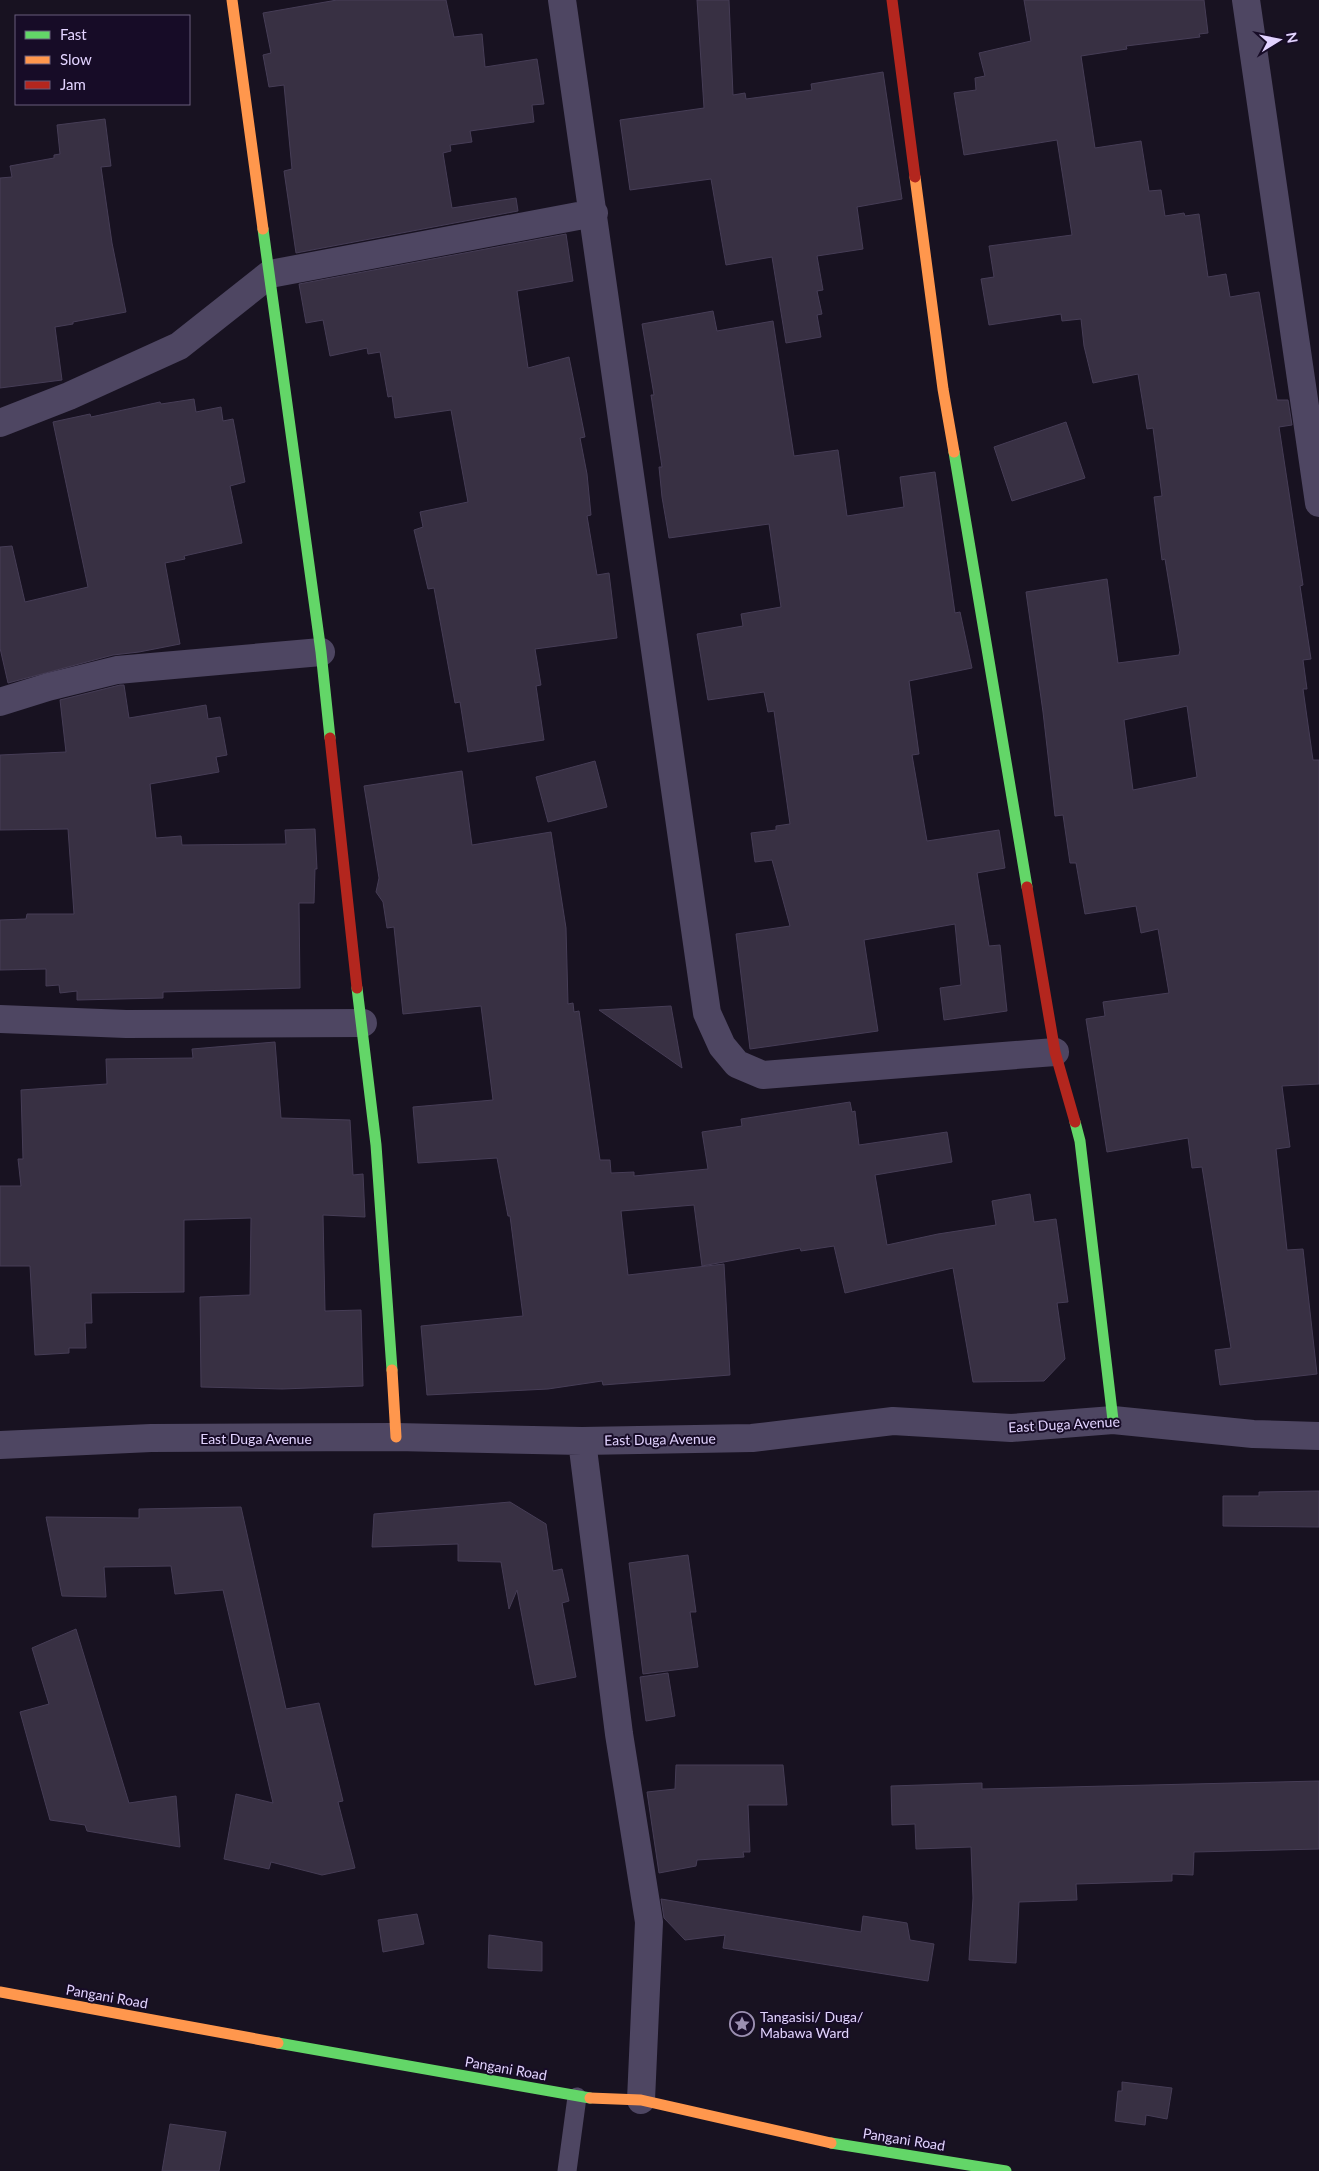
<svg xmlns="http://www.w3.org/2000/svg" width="1319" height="2171" font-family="Lato,sans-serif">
	<rect width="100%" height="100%" fill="#181221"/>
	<path fill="#383043" stroke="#463d56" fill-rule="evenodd" d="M337,0H446L454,37L482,34L485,67L537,59L544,104L532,105L534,122L470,131L472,142L450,145L451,151L443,153L452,208L516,198L518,211L296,253L284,171L292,169L284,85L269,87L263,55L271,53L263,13Z
		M697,0H729L733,95L745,93L746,99L812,90L811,84L883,72L902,199L857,207L863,249L817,256L823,290L817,291L822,314L817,315L821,337L786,343L772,257L726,265L711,179L630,190L620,120L704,108Z
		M1024,0H1204L1208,33L1199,34L1200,37L1126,46L1127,49L1081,56L1095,148L1141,141L1149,191L1161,190L1165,216L1184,213L1185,216L1199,214L1208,277L1226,274L1230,297L1259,292L1277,400H1288L1292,425L1279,427L1303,585L1300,586L1311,659L1303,660L1307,689H1303L1313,760H1319V1084L1282,1086L1290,1147L1276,1149L1287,1250L1303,1249L1317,1374L1220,1385L1215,1350L1231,1348L1202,1167L1192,1168L1188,1138L1107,1152L1086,1019L1105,1016L1103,1002L1169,993L1158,929L1141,933L1136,906L1085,914L1076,863H1070L1063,815L1055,816L1043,712L1026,592L1107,579L1118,663L1179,655L1180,650L1165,559L1162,560L1154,497L1162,496L1153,428L1147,429L1138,374L1093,383L1084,346L1081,319L1062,321L1061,314L989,325L981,279L994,277L989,246L1072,235L1057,140L964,155L954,93L976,90L975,78L985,76L979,53L1031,41ZM1187,706L1197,777L1133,790L1124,720Z
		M105,119L111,166L101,167L112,243L126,312L73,322V324L55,327L62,380L0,388V178L12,177L10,166L54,158V155L60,154L57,125Z
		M566,234L573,281L517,291L528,368L569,357L585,437L580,438L587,474L591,515L587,516L597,575L609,573L617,638L535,649L541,685L536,686L544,740L468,752L460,702L455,703L434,588L428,589L414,530L423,527L420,512L468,502L451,410L395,418L392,396L388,397L380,352L368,354L367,348L330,356L323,320L306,323L299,284Z
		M713,311L717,331L773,321L794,456L838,450L847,516L904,507L900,477L935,472L955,613L960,612L972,668L909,681L919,754L912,755L927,841L999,830L1005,868L977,873L989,946L1000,945L1007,1011L944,1020L940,988L961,985L955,924L864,940L878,1031L750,1049L736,934L790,926L772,860L755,862L751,833L776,830V826L790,824L774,711L768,712L764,692L708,700L697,634L743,626L741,614L781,607L769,524L669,538L662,497L659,467H662L651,395H654L642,324Z
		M194,399L196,412L221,407L223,421L233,419L245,482L230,486L242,543L184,556L185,559L165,563L180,644L139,652L113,655L8,683L0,648V547L12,546L25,602L88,587L53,422L90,414L91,417L160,402L161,404Z
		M1066,422L1085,478L1012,501L994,447Z
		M120,685H124L129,718L206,705L208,719L220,717L227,755L216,757L219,772L150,784L156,838L181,836L182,845L286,844L285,830L315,829L317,869H315L314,903H299L300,988L163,992V998L77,1000V991L60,993L59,985L46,986V969L0,970V920L26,919L27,914H74L68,829L0,830V755L66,752L60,700Z
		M595,761L607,807L548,822L536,777Z
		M462,771L472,845L551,832L566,928L568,1004L573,1003L574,1012L579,1011L600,1160H610L611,1173L634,1172V1176L708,1169L702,1132L742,1126L741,1119L850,1102L852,1112L855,1111L859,1145L947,1132L952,1162L875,1175L887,1245L938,1234L996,1225L992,1201L1030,1194L1034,1222L1056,1219L1068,1302L1057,1303L1065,1359L1044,1381L973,1382L953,1268L845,1293L834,1246L801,1251L800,1248L702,1266L694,1205L621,1211L628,1275L724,1264L730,1375L603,1385L602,1381L548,1389L427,1395L421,1326L523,1316L510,1216H508L497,1158L418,1163L413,1107L493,1100L481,1006L403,1014L394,927L387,928L383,902L376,892L379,878L364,786Z
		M671,1006L682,1068L599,1010Z
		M275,1042L281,1118L350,1120L353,1175L363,1174L365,1217L323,1215L325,1311L361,1310L363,1386L282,1389L201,1387L200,1297L250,1295L251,1218L184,1220V1292L91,1293L92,1323H85L86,1348H69V1353L35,1355L30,1266H0V1186H21L18,1159H23L21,1090L107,1084L106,1059L193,1058L192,1049Z
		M1319,1491V1527L1223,1526V1496H1259V1492Z
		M510,1502L546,1524L553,1571L562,1569L569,1601L562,1603L576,1677L535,1685L517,1590L509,1609L501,1562L458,1561V1544L372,1547L374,1514Z
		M241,1507L286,1709L319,1703L343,1801L338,1802L355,1868L322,1875L271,1862L269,1869L224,1859L236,1794L273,1803L223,1590L175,1594L171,1566L104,1567L106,1597L62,1596L46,1517L139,1518V1509Z
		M688,1555L696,1612H690L698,1667L643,1674L629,1563Z
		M76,1629L129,1803L176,1796L180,1847L87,1831L85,1825L50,1820L20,1712L49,1704L32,1648Z
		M668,1673L675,1716L646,1721L640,1677Z
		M676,1765H783L787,1805H748L750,1852H743L744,1857L697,1860L696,1866L659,1873L647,1792L675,1789Z
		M1319,1781V1849L1194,1852L1193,1875L1172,1874V1881L1076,1884L1077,1900L1019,1902L1016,1963L969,1960L973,1898L971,1847L916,1849L915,1824L892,1825L891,1786L982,1783V1789Z
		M661,1899L861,1932L863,1916L907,1923L910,1940L934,1944L928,1981L723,1948L725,1935L685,1940L664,1918Z
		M417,1914L424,1944L383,1952L378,1920Z
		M489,1935L542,1942V1971L488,1968Z
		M1122,2082L1172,2088L1167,2119L1146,2115L1145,2125L1115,2121L1118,2091H1122Z
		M170,2124L226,2132L219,2171H162Z"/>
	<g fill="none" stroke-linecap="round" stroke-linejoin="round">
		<path stroke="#4e4662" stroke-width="19" d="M567,2171L577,2097"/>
		<path stroke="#4e4662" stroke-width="28" d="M562,0L707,1013L722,1046L737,1064L763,1075L1055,1052
			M1246,0L1319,503
			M0,423L69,396L179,346L270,274L594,213
			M0,702L48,687L117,670L321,652
			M0,1019L126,1024L363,1023
			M582,1441L619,1734L649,1922L641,2100
			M0,1445L151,1438L396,1437L582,1441L752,1438L893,1421L1011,1428L1113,1420L1253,1434L1319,1436"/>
		<path stroke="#63d668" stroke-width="11" d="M263,229L321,652L330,738
			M954,452L1027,887
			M357,988L376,1145L392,1370
			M1075,1122L1080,1141L1113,1420
			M278,2043L590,2098
			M831,2143L1006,2171"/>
		<path stroke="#ff974d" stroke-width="11" d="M232,0L263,229
			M915,177L943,389L954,452
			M392,1370L396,1437
			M0,1992L278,2043
			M590,2098L641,2100L831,2143"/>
		<path stroke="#b3261e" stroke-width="11" d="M892,0L915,177
			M330,738L357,988
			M1027,887L1055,1052L1075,1122"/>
	</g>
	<defs>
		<symbol id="sight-ring" viewBox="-11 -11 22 22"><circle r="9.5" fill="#170c27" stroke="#9b8fb1" stroke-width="1.5"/><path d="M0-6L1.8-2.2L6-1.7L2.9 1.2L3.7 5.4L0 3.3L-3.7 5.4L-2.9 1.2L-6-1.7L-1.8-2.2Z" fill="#9b8fb1"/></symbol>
	</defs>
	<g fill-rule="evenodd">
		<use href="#sight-ring" x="728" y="2010" width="28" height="28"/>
	</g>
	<g text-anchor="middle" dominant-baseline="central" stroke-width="4" stroke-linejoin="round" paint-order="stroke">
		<g font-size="14" fill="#e2d3ff" stroke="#170c27">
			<text transform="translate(1064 1424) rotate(-3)">East Duga Avenue</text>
			<text x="256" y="1438">East Duga Avenue</text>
			<text transform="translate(660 1439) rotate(-1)">East Duga Avenue</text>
			<text transform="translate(107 1996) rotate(10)">Pangani Road</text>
			<text transform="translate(506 2068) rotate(10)">Pangani Road</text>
			<text transform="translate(904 2139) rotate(9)">Pangani Road</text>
		</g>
		<g font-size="14" fill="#e2d3ff" stroke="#170c27" text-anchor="start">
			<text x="760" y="2016">Tangasisi/ Duga/<tspan x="760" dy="16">Mabawa Ward</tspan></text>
		</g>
	</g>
	<rect x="15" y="15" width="175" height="90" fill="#170c27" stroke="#685c7d"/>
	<rect x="25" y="31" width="25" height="8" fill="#63d668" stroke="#685c7d"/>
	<text x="60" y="40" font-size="15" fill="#e2d3ff">Fast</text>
	<rect x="25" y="56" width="25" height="8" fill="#ff974d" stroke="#685c7d"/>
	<text x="60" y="65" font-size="15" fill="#e2d3ff">Slow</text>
	<rect x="25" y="81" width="25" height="8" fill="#b3261e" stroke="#685c7d"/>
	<text x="60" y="90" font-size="15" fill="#e2d3ff">Jam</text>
	<g transform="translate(1279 40) rotate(80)" stroke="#170c27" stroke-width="4" paint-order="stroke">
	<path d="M0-4L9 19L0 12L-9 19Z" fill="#e2d3ff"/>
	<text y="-8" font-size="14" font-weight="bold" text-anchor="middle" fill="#e2d3ff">N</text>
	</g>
</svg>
